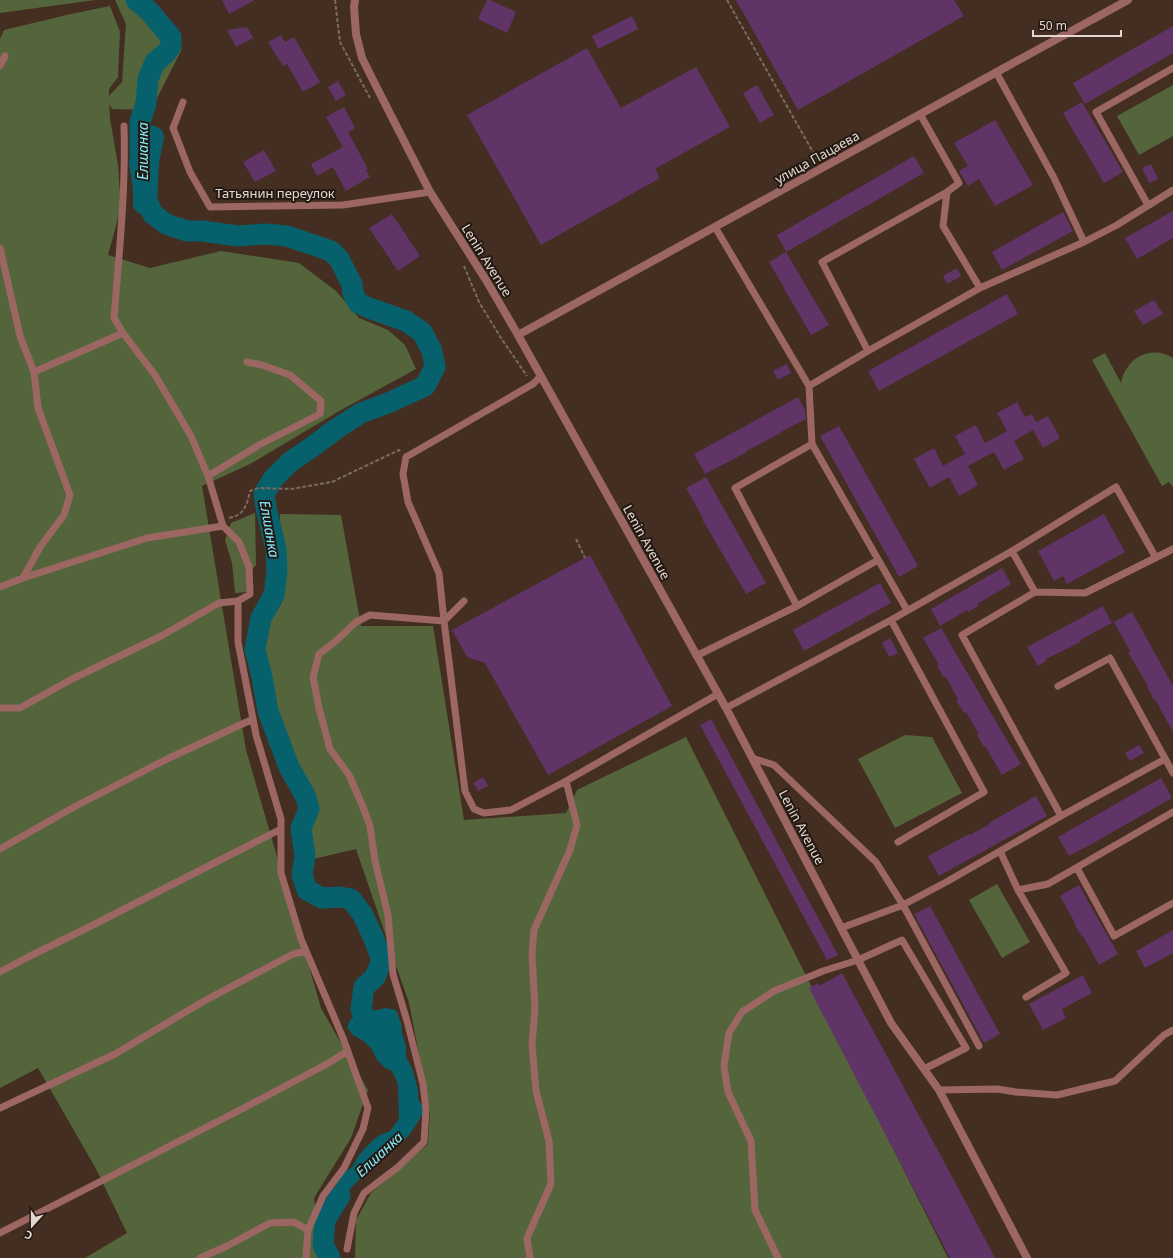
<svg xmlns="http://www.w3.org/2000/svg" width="1173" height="1258" font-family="'Noto Sans',sans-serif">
	<rect width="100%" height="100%" fill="#442e21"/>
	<path fill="#54653b" d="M0,0H95L0,13Z
		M115,0H140L182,49L151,110L112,109L109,104L110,119L118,165L121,207L108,255L150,268L221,251L299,263L336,291L359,318L388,330L405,345L416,369L341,410L250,464L202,486L246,750L321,1008L368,1090L351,1138L314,1198L321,1258H85L127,1233L95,1167L38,1068L0,1088V39L4,30L71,14L110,6L120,32L118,77L109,89V96L122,82L126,24Z
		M1173,85V136L1139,155L1117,116Z
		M1105,353L1121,383C1126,358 1150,344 1173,358V487L1169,482L1162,486L1092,360Z
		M255,513L256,565L253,568L248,592L235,593L232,563L225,540L231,523Z
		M280,514L341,515L361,626H433L464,820L566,813L577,790L686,737L948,1258H355L356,1220L371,1193L428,1144L430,1111L409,1003L356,849L313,859L259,636L281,605Z
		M905,735L932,737L962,793L895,828L858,759Z
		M997,884L1030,942L1002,958L969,900Z"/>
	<path fill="#07616d" d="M132,125L155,126L162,130L164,138L159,163L157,204L160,209L161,221L152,224L133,208V189L129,163L131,147L130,136Z
		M386,1008L396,1010L401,1023L402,1033L406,1046V1057L412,1068L418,1090V1099L423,1107V1114L410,1134L398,1146L387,1156L375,1163L350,1189L347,1198L338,1203L332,1210L329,1217L325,1222L321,1219L322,1207L330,1198L341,1175L352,1167L359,1155L368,1145L378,1136L390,1131L399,1119L398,1084L392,1071L385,1068L377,1060L371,1048L362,1040L353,1035L347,1027L350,1020L355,1015Z"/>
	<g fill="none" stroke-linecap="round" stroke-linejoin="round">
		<path stroke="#07616d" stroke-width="21" d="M136,0L149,11L171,37V46L166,53L155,62L148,79L146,103L140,122V154
			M146,199L153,214L166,224L187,231H202L238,236L265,234L287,236L331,251L339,259L352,284L353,293L358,303L369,308L406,321L422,332L432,351L435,367L425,386L388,403L361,413L336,429L312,447L290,462L273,479L264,494L266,508L276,549L277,572L274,595L261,618L255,649L262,677L268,711L289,767L306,797L309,809L301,828L305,856L302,875L307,890L322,898L340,897L351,899L363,915L374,939L382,960L375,977L364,987L361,1009L371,1031L376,1038
			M330,1258L323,1245L325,1220L340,1196"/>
	</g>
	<path fill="#603466" d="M222,0H255L229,14Z
		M487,0H490L516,12L507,33L478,19Z
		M736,0H954L964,16L798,110Z
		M632,16L638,29L598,49L592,36Z
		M1173,26V53L1085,104L1073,83Z
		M247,27L253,38L236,47L227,30Z
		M281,35L285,42L294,37L320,82L303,92L287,64L283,66L268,42Z
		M587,48L621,108L696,67L730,127L655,169L660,178L541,245L467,115Z
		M338,81L346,95L336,101L328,87Z
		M757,85L774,115L760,123L743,93Z
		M1082,102L1123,172L1104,183L1063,113Z
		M344,107L355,128L348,132L368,169L366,170L370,177L346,191L333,167L317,176L311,164L343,147L326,117Z
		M995,120L1033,185L995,206L979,179L968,186L959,171L968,166L954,143Z
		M264,150L276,171L255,182L243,162Z
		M914,156L924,173L786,252L777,235Z
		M1151,164L1158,179L1149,183L1142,168Z
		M1173,211V238L1137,259L1125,238Z
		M1063,212L1073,231L1002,270L992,252Z
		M392,214L420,256L398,271L369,228Z
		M786,252L829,325L811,335L769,262Z
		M957,268L961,276L947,284L943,276Z
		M1007,294L1018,314L879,391L868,371Z
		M1154,300L1163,314L1143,325L1134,311Z
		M787,364L791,373L778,380L773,371Z
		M798,397L805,410L806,419L781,432V433L746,451L747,452L705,474L694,454Z
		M1017,402L1025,417L1032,414L1036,422L1048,416L1060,438L1043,448L1033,430L1014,441L1024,459L1004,470L994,452L968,466L978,485L959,496L949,477L930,488L914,459L934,448L943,466L965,454L955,436L976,425L985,443L1007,431L997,413Z
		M839,426L918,566L899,577L820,436Z
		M706,477L766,583L746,594L702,519L703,518L686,488Z
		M1104,514L1125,552L1067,584L1063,576L1054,581L1038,551Z
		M590,555L672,706L548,775L485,663L467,657L452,630Z
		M1002,568L1011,584L977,604L978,606L968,612L967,610L940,626L931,609Z
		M880,583L891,603L804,651L793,630Z
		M1103,606L1112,623L1080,640L1081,642L1046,659V661L1038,666L1027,647Z
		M1132,612L1173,686V732L1155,699L1154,700L1147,687L1148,686L1128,652L1130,651L1114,622Z
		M941,628L1021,764L1002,775L985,746L984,747L977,735L979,734L966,712L964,713L956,700L958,699L946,677L944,678L937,666L939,665L923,638Z
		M890,638L898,653L889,657L882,643Z
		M711,719L838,955L827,960L700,725Z
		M1139,745L1144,753L1130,761L1125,753Z
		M483,777L488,786L478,791L473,783Z
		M1161,778L1172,798L1097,841L1069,856L1058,837Z
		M1036,796L1047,816L939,876L928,856L969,834L970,835L990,824L989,823Z
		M1079,885L1118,954L1099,965L1083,936L1082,937L1075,925H1076L1060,896Z
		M930,906L1000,1034L984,1043L914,914Z
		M1173,930V953L1145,968L1136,951Z
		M842,973L956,1184L995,1258H950L809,988L818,983L819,986Z
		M1083,975L1092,993L1062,1009L1066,1018L1043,1030L1029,1004Z"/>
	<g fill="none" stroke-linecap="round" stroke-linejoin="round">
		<path stroke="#7d6a5f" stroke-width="2" stroke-dasharray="4 2" stroke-linecap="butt" d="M335,0L340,42L370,98
			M727,0L818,161
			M464,266L479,302L501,338L527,376
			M229,518C245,515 247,504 250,491L259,488L291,489L332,482L399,450L400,451
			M576,539L585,558"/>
		<path stroke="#9c6763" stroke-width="7" d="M0,66L5,56
			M996,72L1054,178L1084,242
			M183,102L173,128L190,172L210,207L343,205L430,192
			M947,192L943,226L980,288
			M1148,205L1096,112L1173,68
			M715,227L809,386L812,444L735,488L797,606
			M0,248L20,336L34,372L38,408L70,495L64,515L40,547L23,578
			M123,333L114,318C119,254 126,190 124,126
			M868,351L822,262L947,192L959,183L920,114
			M34,372L123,333L155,375L191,436L208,476L223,526L239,542L249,567L250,594L238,601V642L253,719L256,735L281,819V873L301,939L343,1038L368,1108L363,1129L344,1168L323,1196L308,1230L306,1258
			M541,376L533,384L406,457L403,474L408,502L439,573L444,621L465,791L474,809L484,813L511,810L566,781L718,694
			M809,386L868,351L980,288L1084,242L1117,225L1173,190
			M812,444L907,610
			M208,476L259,445L320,414L321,401L290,375L262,365L247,362
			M1012,551L1116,487L1156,558
			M0,587L23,578L147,538L223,526
			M891,620L984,792L898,842
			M696,656L797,606L878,560
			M1058,686L1110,658L1173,773
			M0,708H20L72,679L161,636L219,603L238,601
			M726,708L891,620L1012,551L1035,592
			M752,758L774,765L876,862L903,905L979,1046
			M1061,816L962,635L1035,592L1085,593L1173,549
			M0,849L74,807L167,759L253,719
			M1000,851L1018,890L1066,973L1026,997
			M1077,868L1114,936L1173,903
			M1018,890L1048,884L1173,812
			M841,928L903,905L948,881L1061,816L1165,759
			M0,972L30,956L87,928L281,829
			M939,1090L997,1089L1016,1092L1057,1095L1115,1081L1164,1035L1173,1030
			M0,1108L115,1054L204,1001L293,954L306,951
			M0,1233L240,1110L325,1065L348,1051
			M347,1249L354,1213L364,1193L398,1167L424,1142L426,1110L423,1084L407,1021L393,974L388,915L375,861L370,826L363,807L349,775L330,749L319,708L313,677L319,654L336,641L356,622L370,615L444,621L464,601
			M200,1258L227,1246L270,1223L294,1222L308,1230
			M530,1258L527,1238L551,1184L549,1141L536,1091L532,1045L535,1008L532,955L534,930L570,850L577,825L566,781
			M778,1258L755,1210L751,1141L728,1092L724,1066L729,1033L742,1012L774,991L823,971L858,960L902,940L966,1048L924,1069"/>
		<path stroke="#9c6763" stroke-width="8" d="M518,335L726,708L891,1023L939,1090L1027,1258"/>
		<path stroke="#9c6763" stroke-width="8" d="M355,0L354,7L356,34L362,58L375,84L430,192L486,280L518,335L1128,0"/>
	</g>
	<g text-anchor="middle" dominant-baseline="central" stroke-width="4" stroke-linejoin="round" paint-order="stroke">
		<g font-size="13" fill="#e5d7cf" stroke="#231913">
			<text transform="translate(817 157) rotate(-29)">улица Пацаева</text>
			<text x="275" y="193">Татьянин переулок</text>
			<text transform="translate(487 260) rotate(58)">Lenin Avenue</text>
			<text transform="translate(647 542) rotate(61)">Lenin Avenue</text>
			<text transform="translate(802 827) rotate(62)">Lenin Avenue</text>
		</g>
		<g font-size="14" font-style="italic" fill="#84edfd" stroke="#231913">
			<text transform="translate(142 151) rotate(-90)">Елшанка</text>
			<text transform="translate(270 529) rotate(80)">Елшанка</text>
			<text transform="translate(379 1154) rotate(-43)">Елшанка</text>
		</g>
	</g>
	<g transform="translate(32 1226) rotate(201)" stroke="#231913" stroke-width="3" paint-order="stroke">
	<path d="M0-3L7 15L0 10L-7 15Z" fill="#e5d7cf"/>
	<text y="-6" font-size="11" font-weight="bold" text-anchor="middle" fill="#e5d7cf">С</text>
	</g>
	<path d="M1033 30v6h88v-6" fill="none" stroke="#e5d7cf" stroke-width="2"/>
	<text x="1039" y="30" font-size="12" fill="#e5d7cf" stroke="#231913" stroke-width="3" paint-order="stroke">50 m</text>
</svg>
